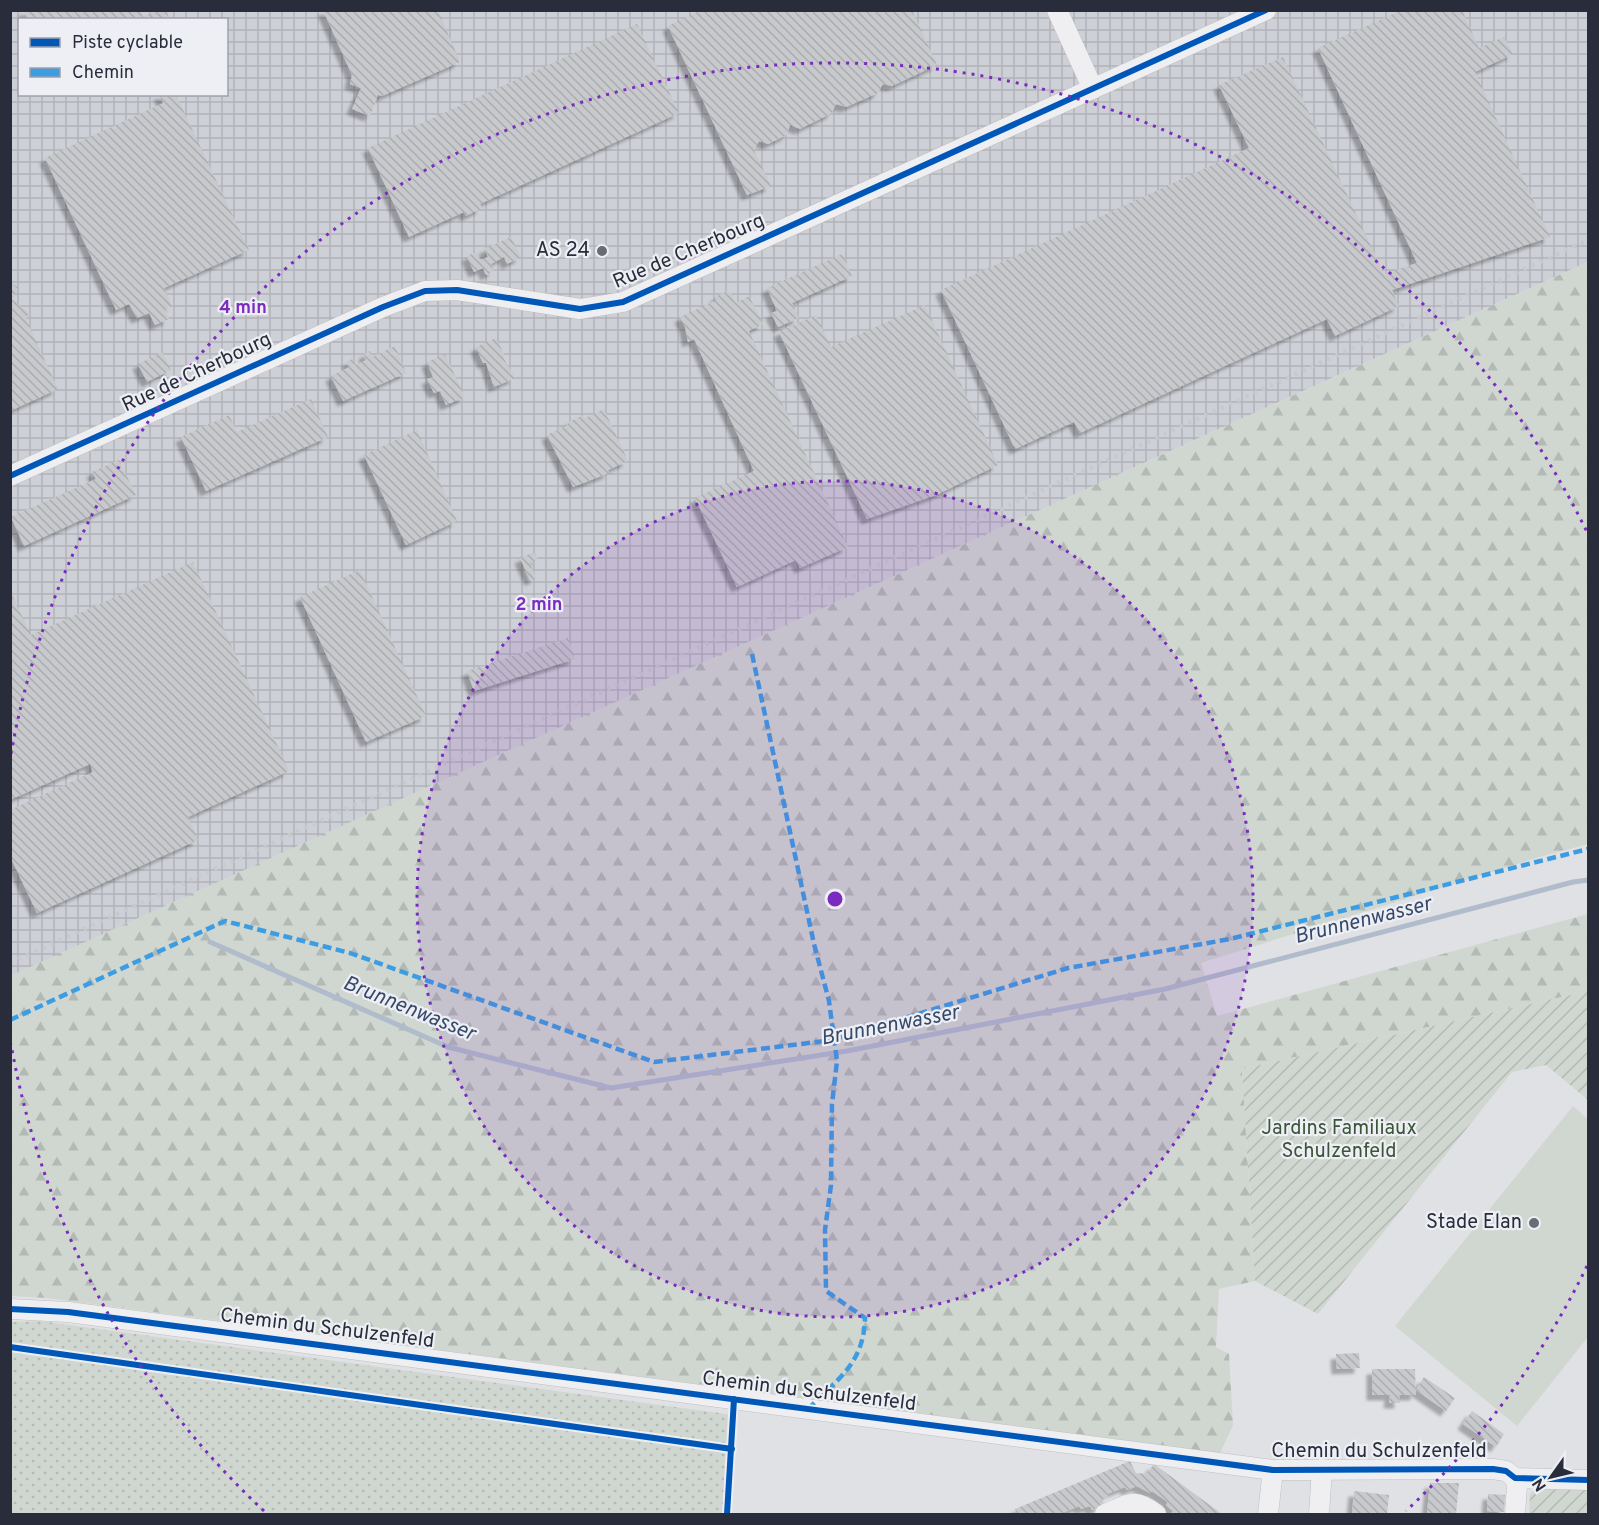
<svg xmlns="http://www.w3.org/2000/svg" width="1599" height="1525" font-family="Overpass,sans-serif">
	<defs>
		<pattern id="industrial-grid" width="8" height="8" patternUnits="userSpaceOnUse" patternTransform="scale(1.5)"><rect width="8" height="8" fill="#ced0d7"/><path d="M0 4h8M4 0v8" fill="none" stroke="#b1b3b9"/></pattern>
		<pattern id="grass-dots" width="8" height="8" patternUnits="userSpaceOnUse" patternTransform="scale(1.5)"><rect width="8" height="8" fill="#d0d7d0"/><path d="M2 2h.1M6 6h.1" fill="none" stroke="#b3b9b4" stroke-width="1.8" stroke-linecap="round"/></pattern>
		<pattern id="forest-firs" width="22" height="20" patternUnits="userSpaceOnUse" patternTransform="scale(1.5)"><rect width="22" height="20" fill="#d0d7d0"/><path d="M5 1l3.5 6h-7zM16 11l3.5 6h-7z" fill="#b3b9b4"/></pattern>
		<pattern id="garden-furrows" width="10" height="10" patternUnits="userSpaceOnUse" patternTransform="scale(1.5)"><rect width="10" height="10" fill="#d0d7d0"/><path d="M-1 1l2-2M0 10L10 0M9 11l2-2" fill="none" stroke="#b3b9b4"/></pattern>
		<pattern id="building-back-hatch" width="6" height="6" patternUnits="userSpaceOnUse" patternTransform="scale(1.5)"><rect width="6" height="6" fill="#c8c9cc"/><path d="M-1 5l2 2M0 0l6 6M5-1l2 2" fill="none" stroke="#acadb0"/></pattern>
		<filter id="shadow"><feDropShadow dx="-5.5" dy="5.5" stdDeviation="1.5" flood-color="#0004"/></filter>
	</defs>
	<rect width="100%" height="100%" fill="#e0e1e4"/>
	<path fill="url(#industrial-grid)" fill-rule="evenodd" d="M10,11H1588V262L11,976ZM20,20H226V94H20Z"/>
	<path fill="url(#grass-dots)" d="M40,1321L734,1415L727,1514H11V1322Z"/>
	<path fill="url(#forest-firs)" d="M1588,262V844L1536,858L1201,963L1217,1016L1588,914V991L1242,1069L1255,1281L1219,1289L1216,1347L1229,1354L1233,1425L1220,1453L47,1298L11,1296L10,976Z"/>
	<path fill="url(#garden-furrows)" d="M1588,991V1100L1546,1065L1512,1072L1318,1314L1255,1281L1242,1069Z
		M1538,1485L1588,1489V1514H1529L1530,1494Z"/>
	<path fill="#d0d7d0" d="M1573,1106L1588,1119V1337L1517,1426L1395,1326Z"/>
	<g fill="none" stroke-linecap="round" stroke-linejoin="round">
		<path stroke="#b0bbcc" stroke-width="5" d="M210,942L448,1047L611,1088L847,1051L1165,989L1573,882L1588,880"/>
	</g>
	<path fill="url(#building-back-hatch)" filter="url(#shadow)" d="M24,10H140L143,17L156,10H166L170,20H28Z
		M323,10H438L460,62L382,96L378,95L370,116L352,109L361,88L350,84L352,75Z
		M701,10H912L937,65L892,86L883,84L878,93L846,107L836,104L832,113L800,129L790,125L787,135L768,144L759,141L754,150L771,186L747,195L668,26Z
		M1402,10H1462L1479,48L1504,37L1513,54L1475,72L1550,237L1392,290L1399,306L1335,336L1327,319L1080,433L1074,422L1015,449L941,290L1249,148L1219,85L1283,57L1384,274L1417,263L1318,48Z
		M637,24L679,113L480,204L482,208L466,216L464,212L409,237L368,148Z
		M159,94H182L177,97L249,250L164,288L172,306L165,310L169,319L155,325L149,313L137,318L129,304L116,310L45,158L163,103Z
		M511,237L521,257L507,264L504,257L491,264L494,271L486,275L483,268L474,272L467,256L476,252L480,260L488,257L484,249Z
		M842,254L852,276L792,303L799,318L778,327L771,313L777,311L767,288Z
		M10,282L19,288L12,299L29,313L26,319L58,389L10,411Z
		M727,291L731,293L736,303L749,296L763,324L749,331L848,547L800,568L796,560L737,587L695,498L754,471L694,339L688,342L685,327L680,317L717,300L715,297Z
		M925,305L998,465L936,495L867,519L779,332L816,315L831,347Z
		M496,338L504,354L503,357L515,378L494,387L486,363H483L476,347Z
		M395,346L406,373L343,401L331,376L350,367L347,361L353,359L356,365L366,360L364,354L370,351L372,357Z
		M162,352L171,370L147,382L138,364Z
		M445,354L465,397L446,405L440,391L434,393L427,379L433,377L427,362Z
		M311,399L328,437L206,491L181,437L229,415L237,432Z
		M604,409L628,461L608,470L609,473L573,487L547,435L568,425V422L582,416L585,418Z
		M417,430L457,521L406,545L364,455Z
		M119,460L136,495L24,546L11,517L96,479L92,472Z
		M534,552L538,559L530,563L536,578L530,580L520,558Z
		M193,562L289,771L188,817L198,840L37,913L10,856V810L93,772L90,764L10,800V591L31,635Z
		M360,570L426,716L366,742L300,597Z
		M568,638L575,659L474,691L467,671Z
		M1359,1353L1360,1368L1337,1369L1336,1354Z
		M1372,1369H1415L1416,1395H1399L1400,1403H1389L1390,1395H1372Z
		M1424,1377L1455,1398L1446,1411L1416,1390Z
		M1472,1411L1504,1434L1496,1447L1463,1424Z
		M1130,1461L1136,1473L1146,1474L1154,1464L1222,1514H1171L1173,1511L1166,1505L1168,1502L1152,1491L1150,1493L1137,1486L1127,1490L1125,1487L1107,1494L1108,1497L1100,1501L1101,1506L1092,1510L1090,1506L1081,1509L1079,1506L1060,1514H1017L1015,1509Z
		M1430,1483H1459L1456,1514H1427Z
		M1354,1491L1389,1495L1387,1514H1352Z
		M1488,1494L1505,1495L1504,1512L1487,1511Z"/>
	<g fill="none" stroke-linecap="round" stroke-linejoin="round">
		<defs>
			<path id="street" d="M1057,10L1093,89
				M10,476L383,307L425,291L457,290L580,309L623,302L1266,10
				M10,1309L68,1312L1273,1470L1493,1469L1506,1471L1515,1478L1588,1480
				M1105,1514C1130,1504 1133,1497 1156,1514
				M1268,1514L1273,1470
				M1319,1514L1322,1469
				M1515,1514L1517,1486L1515,1478"/>
		</defs>
		<use href="#street" stroke="#bebfc2" stroke-width="21"/>
		<use href="#street" stroke="#efeff1" stroke-width="20"/>
		<path stroke="#c8c9cc" stroke-width="4.5" stroke-dasharray="3 6" stroke-linecap="butt" d="M10,963L1588,240"/>
		<path stroke="#3d9de2" stroke-width="4.5" stroke-dasharray="9 4.5" stroke-linecap="butt" d="M752,654L814,944L829,1001L837,1061L832,1104L831,1185L825,1230L826,1291L865,1318C864,1363 838,1379 809,1408
			M10,1020L225,921L350,953L654,1062L833,1040L1068,968L1230,939L1588,849"/>
		<defs>
			<path id="cycleway" d="M10,476L383,307L425,291L457,290L580,309L623,302L1266,10
				M10,1309L68,1312L1273,1470L1493,1469L1506,1471L1515,1478L1588,1480
				M10,1347L732,1449
				M727,1514L734,1399"/>
		</defs>
		<use href="#cycleway" stroke="#edeff4" stroke-width="10"/>
		<use href="#cycleway" stroke="#0057b8" stroke-width="6"/>
	</g>
	<circle cx="835" cy="899" r="418" fill="#7b2cbf" fill-opacity=".12"/>
	<g fill="none" stroke="#7b2cbf" stroke-width="3" stroke-dasharray="3 6">
		<circle cx="835" cy="899" r="418"/>
		<path d="M1587 1266A837 837 0 0 1 1406 1511M264 1511A837 837 0 0 1 11 1044M11 754A837 837 0 0 1 1587 532"/>
	</g>
	<g fill="#696c76" stroke="#edeff4" stroke-width="2">
		<circle cx="602" cy="251" r="6"/>
		<circle cx="1534" cy="1223" r="6"/>
	</g>
	<g text-anchor="middle" dominant-baseline="central" stroke-width="4.5" stroke-linejoin="round" paint-order="stroke">
		<g font-size="20" fill="#292d3b" stroke="#edeff4" text-anchor="end">
			<text x="590" y="251">AS 24</text>
			<text x="1522" y="1223">Stade Elan</text>
		</g>
		<g font-size="20" fill="#292d3b" stroke="#edeff4">
			<text transform="translate(689 252) rotate(-23)">Rue de Cherbourg</text>
			<text transform="translate(197 373) rotate(-25)">Rue de Cherbourg</text>
			<text transform="translate(327 1329) rotate(7)">Chemin du Schulzenfeld</text>
			<text transform="translate(809 1392) rotate(7)">Chemin du Schulzenfeld</text>
			<text x="1379" y="1452">Chemin du Schulzenfeld</text>
		</g>
		<g font-size="20" fill="#3a5538" stroke="#edeff4">
			<text x="1339" y="1129">Jardins Familiaux<tspan x="1339" dy="23">Schulzenfeld</tspan></text>
		</g>
		<g font-size="21" font-style="italic" fill="#37496a" stroke="#edeff4">
			<text transform="translate(1363 921) rotate(-14)">Brunnenwasser</text>
			<text transform="translate(409 1009) rotate(22)">Brunnenwasser</text>
			<text transform="translate(890 1026) rotate(-11)">Brunnenwasser</text>
		</g>
	</g>
	<circle cx="835" cy="899" r="9" fill="#7b2cbf" stroke="#edeff4" stroke-width="3"/>
	<g font-size="18" text-anchor="middle" font-weight="bold" fill="#7b2cbf" stroke="#edeff4" stroke-width="4.5" stroke-linejoin="round" paint-order="stroke">
		<text x="243" y="313">4 min</text>
		<text x="539" y="610">2 min</text>
	</g>
	<rect width="1599" height="1525" fill="none" stroke="#292d3b" stroke-width="24"/>
	<rect x="18" y="18" width="210" height="78" fill="#edeff4" stroke="#9fa1aa" stroke-width="1.5"/>
	<rect x="30" y="38" width="30" height="9" fill="#0057b8" stroke="#9fa1aa" stroke-width="1.5"/>
	<text x="72" y="48" font-size="18" fill="#292d3b">Piste cyclable</text>
	<rect x="30" y="68" width="30" height="9" fill="#3d9de2" stroke="#9fa1aa" stroke-width="1.5"/>
	<text x="72" y="78" font-size="18" fill="#292d3b">Chemin</text>
	<g transform="translate(1551 1477) rotate(236)" stroke="#edeff4" stroke-width="4.5" paint-order="stroke">
	<path d="M0-4.5L10 22L0 15L-10 22Z" fill="#292d3b"/>
	<text y="-9" font-size="16" font-weight="bold" text-anchor="middle" fill="#292d3b">N</text>
	</g>
</svg>
